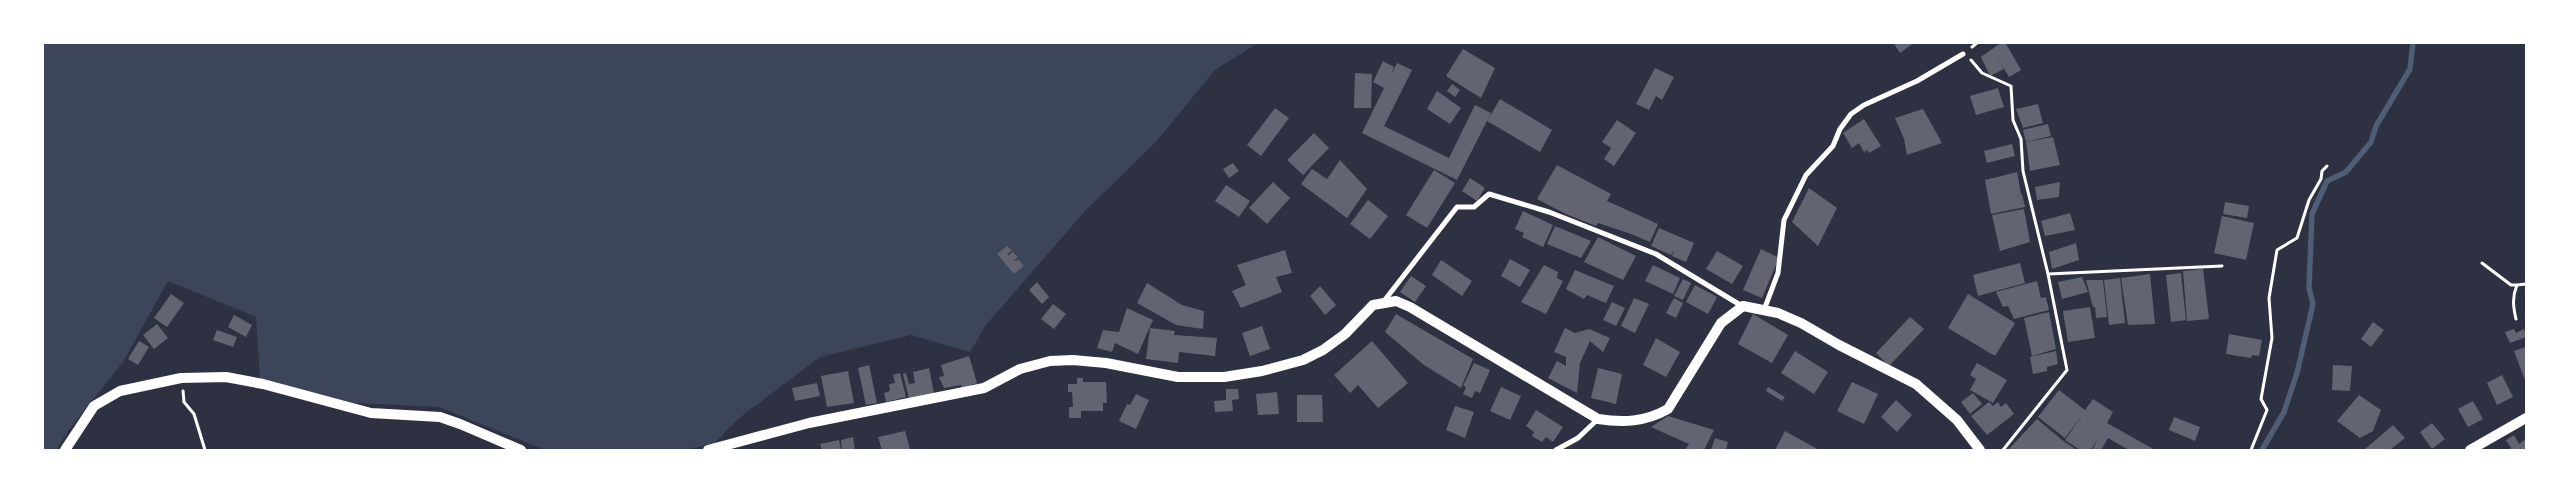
<svg xmlns="http://www.w3.org/2000/svg" width="2569" height="493" font-family="'Zilla Slab',serif">
	<rect width="100%" height="100%" fill="#2d3142"/>
	<path fill="#3c4559" d="M42,43H1258L1215,70L1156,142L1085,211L986,325L970,352L911,335L820,357L738,419L714,444L683,450H545L439,407L356,403L260,380L256,317L168,281L123,362L68,431L56,450H43Z"/>
	<g fill="none" stroke-linecap="round" stroke-linejoin="round">
		<path stroke="#4f5d75" stroke-width="5.5" d="M2262,450L2284,412L2297,373L2313,304L2309,288L2312,214L2327,181L2346,172L2371,142L2376,126L2410,69L2413,42"/>
	</g>
	<path fill="#626471" d="M1893,42H1915L1900,53Z
		M2002,42H2005L2021,70L2009,77L1998,58L2004,69L1990,76L1981,57Z
		M1463,49L1495,68L1481,98L1446,76Z
		M1383,61L1394,67L1391,75L1397,63L1412,70L1384,126L1449,158L1475,105L1491,113L1457,180L1362,133L1384,88L1373,82Z
		M1655,68L1674,77L1662,100L1656,96L1649,110L1636,104Z
		M1355,73L1372,74L1371,108H1354Z
		M1452,84L1460,90L1455,97L1447,91Z
		M1998,88L2004,107L1976,115L1970,96Z
		M1437,91L1461,108L1450,124L1427,109Z
		M1500,99L1552,130L1540,152L1487,121Z
		M2038,104L2043,123L2023,128L2016,109Z
		M1275,108L1289,118L1261,156L1247,145Z
		M1923,109L1942,143L1907,155L1904,139L1895,118Z
		M1864,119L1881,146L1869,153L1867,150L1864,152L1859,143L1852,148L1843,133Z
		M1617,120L1636,133L1614,166L1604,159L1611,148L1602,142Z
		M2048,124L2051,136L2026,142L2023,130Z
		M1314,133L1329,148L1303,175L1287,160Z
		M2053,137L2060,165L2030,171L2026,142Z
		M2012,144L2015,156L1987,163L1984,151Z
		M1340,160L1367,189L1347,218L1301,184L1312,169L1327,179Z
		M1233,163L1239,171L1229,178L1223,169Z
		M1557,165L1611,194L1607,201L1658,224L1650,242L1631,234L1598,223L1596,226L1566,214L1537,199Z
		M1434,170L1455,183L1427,228L1406,215Z
		M2017,172L2021,194L2007,197L2022,194L2025,207L1991,214L1985,180Z
		M1470,178L1485,188L1477,201L1462,191Z
		M1273,182L1290,198L1267,224L1249,208Z
		M2060,182L2059,197L2037,200L2035,187Z
		M1226,185L1250,201L1239,217L1215,201Z
		M1809,188L1837,208L1818,246L1792,222Z
		M1368,200L1388,216L1370,239L1350,224Z
		M2225,202L2249,206L2247,218L2223,214Z
		M2024,209L2030,242L2000,251L1992,215Z
		M1523,211L1553,225L1543,247L1522,237L1524,233L1515,229Z
		M2070,213L2075,230L2045,236L2041,221Z
		M2222,216L2254,223L2246,260L2214,253Z
		M1555,226L1591,241L1581,258L1547,244Z
		M1659,228L1694,243L1686,262L1672,256L1674,250L1671,255L1651,246Z
		M1598,237L1636,256L1623,280L1584,262Z
		M2076,243L2079,260L2052,269L2049,252Z
		M1007,246L1012,250L1007,254L1008,256L1013,252L1018,257L1013,261L1019,260L1024,266L1014,274L997,254Z
		M1761,249L1779,258L1762,298L1743,290Z
		M1285,250L1292,273L1276,277L1282,292L1241,308L1232,291L1246,285L1237,265Z
		M1717,251L1743,266L1732,284L1706,269Z
		M1510,259L1530,270L1520,287L1501,276Z
		M1441,260L1472,281L1462,296L1432,275Z
		M2020,263L2025,283L1978,296L1973,275Z
		M1544,265L1558,272L1557,278L1563,281L1546,314L1521,302Z
		M1653,265L1680,278L1673,294L1645,281Z
		M2203,269L2209,319L2187,321L2183,271Z
		M1575,270L1614,286L1606,303L1587,295L1584,299L1566,289Z
		M2181,273L2186,320L2171,322L2166,275Z
		M2150,274L2155,324L2128,325L2121,278Z
		M1411,276L1426,286L1415,302L1400,292Z
		M2082,277L2088,292L2062,299L2058,282Z
		M2120,278L2125,323L2109,325L2104,280Z
		M1683,279L1691,283L1683,300L1674,296Z
		M2086,280H2103L2107,317L2096,318L2095,307H2093Z
		M2037,281L2041,298L2046,297L2049,310L2014,319L2008,306L2003,307L1996,292Z
		M1037,282L1049,297L1042,304L1029,290Z
		M1147,283L1182,305L1204,311L1203,329L1176,325L1137,303Z
		M1695,285L1717,297L1708,314L1686,302Z
		M1320,286L1336,305L1325,315L1310,296Z
		M171,294L184,303L167,327L154,318Z
		M1968,294L2015,323L1995,356L1948,328Z
		M1634,298L1649,304L1635,333L1621,326Z
		M1674,298L1683,303L1676,318L1666,313Z
		M1612,302L1625,308L1616,326L1603,320Z
		M1053,304L1066,314L1054,329L1041,319Z
		M2090,307L2095,338L2068,342L2063,311Z
		M1127,308L1153,320L1138,354L1115,343L1112,352L1097,348L1103,330L1119,332Z
		M2049,312L2056,349L2032,356L2024,318Z
		M1396,314L1473,359L1461,388L1424,365L1385,332Z
		M1753,314L1788,335L1772,363L1738,344Z
		M234,315L252,325L246,337L228,327Z
		M1910,317L1924,329L1889,366L1876,353Z
		M2373,322L2384,330L2371,347L2361,339Z
		M157,324L168,338L154,349L143,335Z
		M1262,326L1270,349L1250,356L1242,333Z
		M1150,328L1175,331L1174,335L1217,338L1215,356L1179,352L1178,363L1146,359Z
		M1565,328L1575,333L1589,329L1610,338L1603,352L1590,341L1580,363L1577,393L1548,378L1557,361L1566,366V357L1554,352Z
		M2514,329L2516,333L2524,329L2526,337L2510,343L2505,332Z
		M217,330L237,337L233,347L213,340Z
		M2229,334L2262,340L2259,356L2252,355L2251,358L2226,354Z
		M1656,338L1680,352L1666,377L1643,365Z
		M139,341L149,347L138,365L128,359Z
		M1372,341L1408,383L1378,408L1358,385L1350,393L1334,375Z
		M2525,347L2526,350V383L2514,351Z
		M1795,351L1828,372L1814,394L1781,373Z
		M2056,351L2058,364L2047,367V371L2033,374L2030,357Z
		M969,356L977,383L962,388L961,385L944,388L939,377L944,376L941,365Z
		M1474,363L1490,370L1480,393L1475,391L1472,398L1463,394L1466,387L1463,386Z
		M1977,363L2007,380L1993,403L1970,390L1976,379L1970,375Z
		M869,365L877,403L866,405L858,368Z
		M2333,365L2352,366L2350,391L2332,390Z
		M929,368L934,393L909,399L903,374L906,373L909,384L915,383L913,372Z
		M1598,368L1622,374L1616,404L1591,398Z
		M848,371L854,403L827,407L821,376Z
		M900,373L906,397L886,402L884,393L890,391L889,384L895,383L893,375Z
		M2502,375L2513,397L2497,405L2487,383Z
		M1077,378H1083V382H1106L1107,403H1103V411H1081V418H1069V407H1073L1072,392H1068V384H1077Z
		M1852,382L1878,394L1864,424L1837,411Z
		M817,383L820,396L795,401L792,388Z
		M1501,387L1521,396L1510,420L1490,411Z
		M1768,387L1785,397L1782,401L1766,391Z
		M1226,389H1238L1239,399L1232,400L1233,411L1215,412L1214,401L1226,400Z
		M2059,390L2085,410L2093,399L2113,412L2107,423L2155,450H2129L2108,438L2101,450L2093,449L2097,440L2091,450H2080L2065,440L2083,414L2065,438L2038,417Z
		M1277,392L1279,414L1258,415L1256,394Z
		M1973,393L1982,404L1970,414L1961,402Z
		M1136,394L1149,400L1136,429L1119,421L1127,404L1130,405Z
		M1297,395H1322L1323,422H1297Z
		M2359,395L2381,410L2373,431L2360,438L2337,421Z
		M1896,400L1912,415L1897,432L1881,417Z
		M2473,401L2483,419L2468,427L2458,409Z
		M1989,402L1993,406L1998,402L2001,407L2006,403L2014,414L1987,435L1971,416Z
		M1455,406L1474,412L1465,438L1446,430Z
		M1536,410L1563,427L1553,442L1546,437L1542,442L1532,436L1534,432L1526,426Z
		M1668,416L1714,430L1704,450H1685L1689,444L1651,427Z
		M2174,417L2200,427L2195,441L2169,430Z
		M2037,419L2062,440L2077,450H2008Z
		M2432,423L2445,439L2432,449L2420,432Z
		M2393,425L2405,438L2390,450H2364Z
		M905,431L910,449L882,450L878,437Z
		M1785,431L1819,450H1775Z
		M2514,435L2519,444L2526,439V450H2508L2511,448L2506,440Z
		M853,437L855,450H842L841,440Z
		M1715,438L1728,442L1726,450H1711Z
		M839,440L841,450H822L820,444Z"/>
	<g fill="none" stroke-linecap="round" stroke-linejoin="round">
		<path stroke="#fff" stroke-width="3" d="M1972,47L1978,42
			M1971,60L1982,73L2011,86L2013,120L2021,139L2023,171L2048,274L2222,266
			M2482,263L2511,285H2517
			M2516,319C2513,306 2512,297 2517,285L2526,284
			M183,391L184,402L194,414L205,450
			M2003,450L2067,370L2048,274
			M2251,450L2267,410L2261,399L2272,338L2269,298L2277,250L2297,238L2309,200L2321,179L2322,171L2327,166"/>
		<path stroke="#fff" stroke-width="5" d="M1384,301L1457,207H1474L1489,194L1549,212L1656,254L1742,306
			M1764,310L1778,273L1784,220L1806,175L1833,146L1840,129L1851,114L1864,105L1917,81L1963,54
			M1556,450L1578,438L1598,419"/>
		<path stroke="#fff" stroke-width="10" d="M65,450L94,406L120,391L181,378L226,377L263,384L371,413L440,417L460,424L521,450
			M708,450L809,423L984,388L1020,369L1050,361L1073,360L1106,363L1178,377H1224L1262,371L1303,360L1323,350L1345,334L1373,305L1396,301L1410,307L1598,419C1623,423 1645,422 1668,409L1721,323L1743,306L1778,313L1801,323L1839,345L1916,384L1957,420L1980,450
			M2470,450L2526,418"/>
	</g>
	<rect width="2569" height="493" fill="none" stroke="#ffffff" stroke-width="88"/>
</svg>
